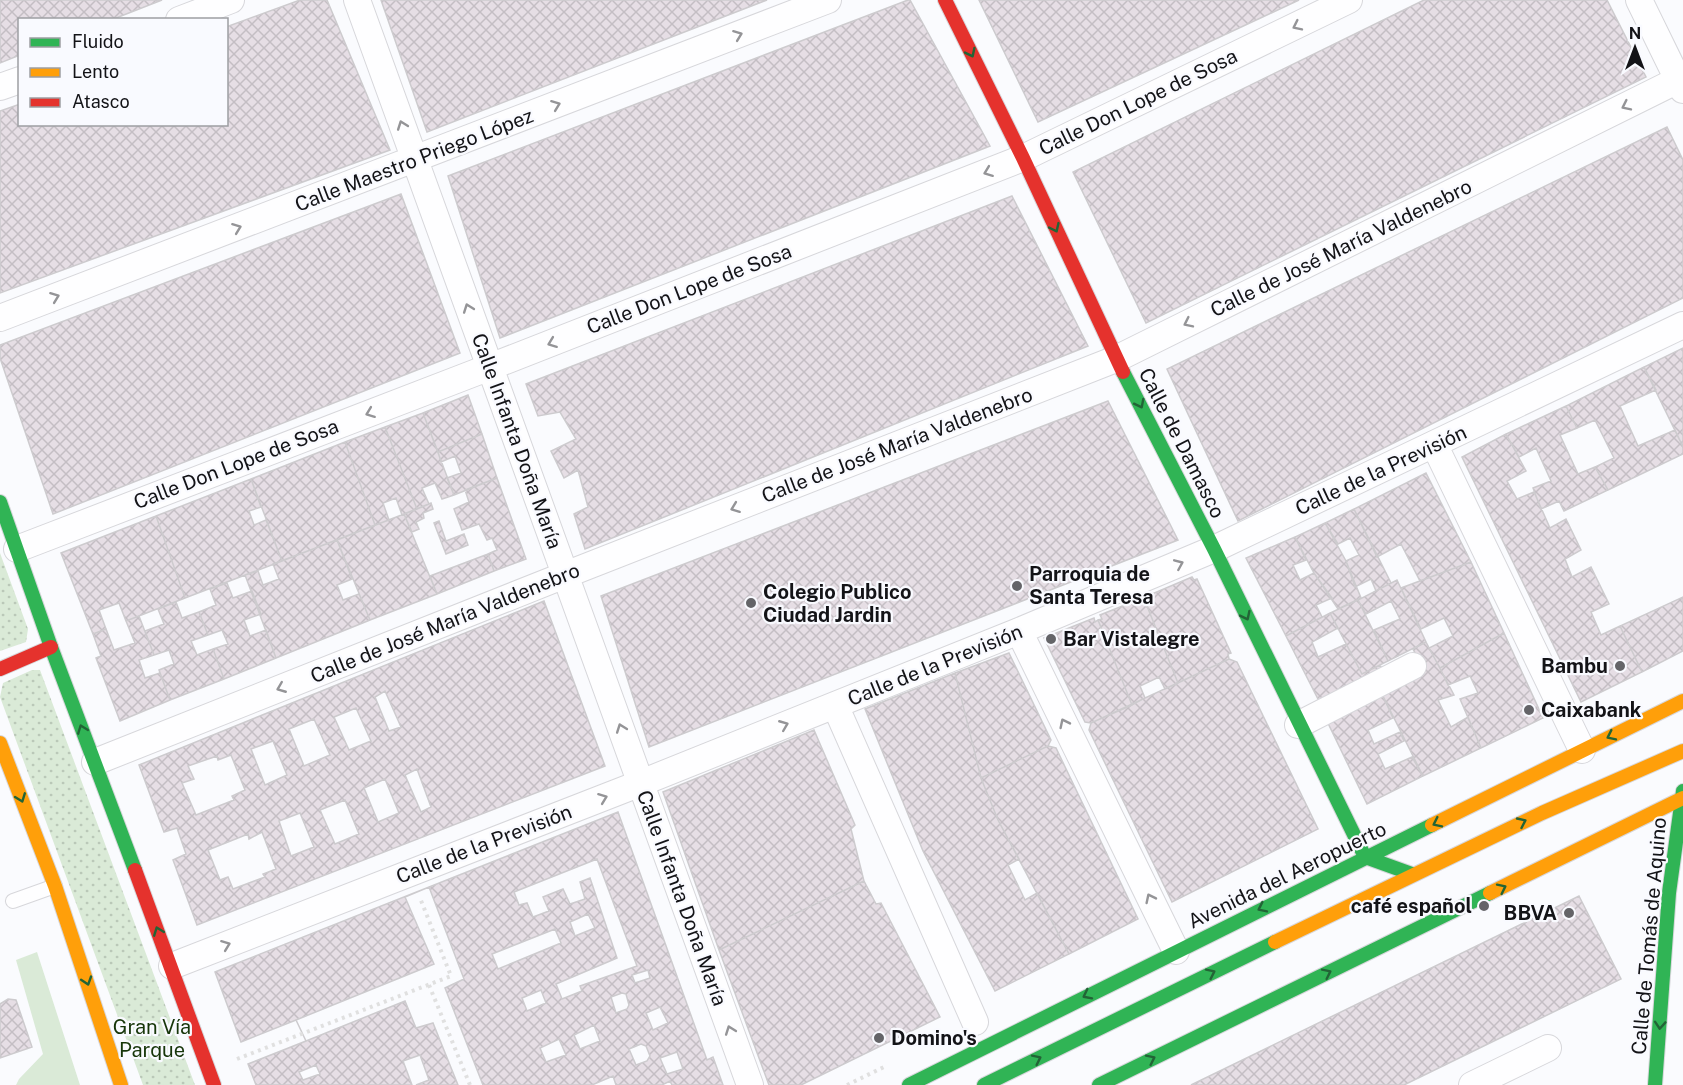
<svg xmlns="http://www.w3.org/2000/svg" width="1683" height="1085" font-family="'Public Sans',sans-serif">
	<defs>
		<pattern id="grass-dots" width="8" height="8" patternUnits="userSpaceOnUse" patternTransform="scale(1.5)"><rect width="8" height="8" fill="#daead7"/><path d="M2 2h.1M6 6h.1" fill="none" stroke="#bac8b8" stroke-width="1.8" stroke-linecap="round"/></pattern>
		<pattern id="building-cross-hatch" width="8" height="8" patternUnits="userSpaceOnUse" patternTransform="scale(1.5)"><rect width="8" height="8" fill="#e6dee5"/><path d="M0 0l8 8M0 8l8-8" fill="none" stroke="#c4bec4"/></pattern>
	</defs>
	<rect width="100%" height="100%" fill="#fafbfe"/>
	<path fill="url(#grass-dots)" d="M0,553L28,629L26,642L0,651Z
		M32,670H40L195,1085H143L0,697L3,683Z"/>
	<path fill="#daead7" d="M37,952L80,1085H16L19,1079L43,1054L16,960Z"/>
	<path fill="url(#building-cross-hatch)" stroke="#cdcbce" stroke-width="1.5" fill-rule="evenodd" d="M0,0H162L111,20H20V55L0,63Z
		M300,0H327L390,150L0,293V111L20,104V124H226V27Z
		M381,0H767L427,132Z
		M908,0H910L990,146L500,338L448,176Z
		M979,0H1299L1038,122Z
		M1424,0H1607L1646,77L1146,323L1073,172Z
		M1667,127L1683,160V298L1238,521L1167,369Z
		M401,194L460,353L53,514L0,358V345Z
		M1012,196L1088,346L585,549L574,514L588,507L578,470L564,478L551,451L576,439L560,412L538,416L526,384Z
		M1683,348V447L1644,367Z
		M1644,367L1656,390L1620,406L1638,446L1675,430L1683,447V454L1608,490L1595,467L1614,458L1595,420L1577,428L1566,406Z
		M468,395L482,434L438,452L423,413Z
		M1108,401L1178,540L649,747L601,596Z
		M1566,406L1577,428L1560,435L1578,474L1595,467L1608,490L1564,511L1559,501L1541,509L1533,488L1551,481L1536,448L1519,457L1506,434Z
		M423,413L454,495L442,499L435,483L422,488L429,504L417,509L385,427Z
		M385,427L417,509L402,515L396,498L383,503L389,520L375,525L345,442Z
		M482,434L497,478L454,495L447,478L461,473L455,456L441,462L438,452Z
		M1506,434L1526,471L1507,481L1517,499L1534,492L1550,528L1566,519L1581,550L1565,559L1572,577L1591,567L1609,604L1591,612L1601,635L1620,626L1642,672L1581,702L1462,457Z
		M345,442L375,525L282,561L251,479Z
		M1426,473L1471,562L1420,581L1401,544L1377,557L1354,509Z
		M497,478L526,559L494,571L488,554L497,550L492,538L487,540L479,524L462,530L454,509L469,502L465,490Z
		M251,479L261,507L249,511L254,525L266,520L282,561L185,598L156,516Z
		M431,503L433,509L423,513L424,518L416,522L419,529L412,532L404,514Z
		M1354,509L1391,583L1376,591L1371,579L1355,587L1346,561L1359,555L1350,538L1338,544L1325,523Z
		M404,514L437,594L370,620L337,540Z
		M156,516L185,598L126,621L119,603L99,610L106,629L93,634L61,553Z
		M439,521L446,541L464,534L468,545L446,554L434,523Z
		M1325,523L1346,561L1361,598L1338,609L1314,573L1295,537Z
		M1295,537L1306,560L1293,565L1300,580L1314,573L1332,598L1316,605L1322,617L1286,636L1246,558Z
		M337,540L352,579L337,585L343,600L359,594L370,620L276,658L245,575L258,571L263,585L279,579L273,564Z
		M488,554L494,571L437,594L430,576Z
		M1471,562L1504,633L1440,668L1429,648L1453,636L1444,618L1421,629L1401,588Z
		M1192,577L1194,580L1197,579L1231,653L1228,654L1229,659L1178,683L1145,601L1149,599L1147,596Z
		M1397,580L1426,642L1388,661L1374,630L1400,619L1391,601L1366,614L1358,600Z
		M227,583L233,598L252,591L261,614L244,620L250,636L266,630L276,658L224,679L213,649L228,644L222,630L208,635L199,612L216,605L210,589Z
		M1683,597V651L1642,672L1620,626Z
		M1140,599L1141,603L1145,601L1178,683L1165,689L1159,677L1140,686L1145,698L1132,705L1098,620L1102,619L1100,615Z
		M1358,600L1388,661L1362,674L1330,613Z
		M544,601L605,766L197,925L173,860L186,854L177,828L164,832L139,765ZM385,691L401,727L389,731L375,697ZM356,708L371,741L349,750L334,717ZM314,719L330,755L304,766L289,729ZM273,741L287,775L265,785L251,749ZM231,755L245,790L232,796L234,800L196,815L182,783L194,779L188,766L217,756L218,760ZM417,769L431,807L421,812L405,775ZM385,779L399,813L378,822L364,788ZM345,800L359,834L335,844L320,810ZM300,813L314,847L291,856L279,821ZM262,832L276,869L263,874L265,877L233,889L228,877L220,880L208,850L248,834L249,839Z
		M176,602L182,618L199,612L208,635L191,641L197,655L213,649L224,679L170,700L159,670L174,664L169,650L154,655L145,631L164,624L158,609Z
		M1330,613L1338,628L1312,642L1318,657L1346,644L1362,674L1380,665L1384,672L1320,703L1286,636Z
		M139,616L154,655L139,660L145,678L160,673L170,700L120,721L96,658L101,656L93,634L106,629L114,650L135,643L126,621Z
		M1094,618L1095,622L1098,620L1132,705L1091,723L1085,722L1044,638Z
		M1504,633L1543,718L1481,748L1460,699L1478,693L1470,676L1448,685L1440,668Z
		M1426,642L1454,695L1438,700L1451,727L1468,717L1481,748L1423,776L1381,692L1424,670L1413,649Z
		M1009,653L1051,740L1048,746L981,778L955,673Z
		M1229,659L1237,662L1318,829L1172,902L1089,730L1091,723Z
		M955,673L981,778L998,820L1019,859L1008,865L1025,900L1037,893L1069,954L995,991L923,851L865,709Z
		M1381,692L1393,718L1368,730L1374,744L1400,732L1404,741L1378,754L1385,769L1412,757L1423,776L1367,804L1326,719Z
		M814,730L855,825L851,829L864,881L719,950L663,792Z
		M1048,746L1056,748L1138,919L1069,954L998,820L981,778Z
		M618,812L707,1060L713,1057L723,1085H672L670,1081L662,1085H616L613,1076L592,1085H483L445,988L464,979L429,887L405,897L434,964L296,1020L306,1041L405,1001L416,1028L433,1023L458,1085H416L429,1080L420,1055L403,1061L412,1085H256L248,1064L306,1041L296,1020L241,1042L215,972ZM597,859L637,966L580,986L582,991L562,999L556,984L617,958L590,878L580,882L585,899L570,904L563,889L543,897L549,911L533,917L527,903L519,905L514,892ZM588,914L595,928L575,936L570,922ZM555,929L561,943L498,969L492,954ZM648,970L650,978L635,983L632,975ZM541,990L546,1003L527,1011L522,998ZM622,993L626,994L629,1005L627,1009L616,1013L611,997ZM660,1007L668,1023L653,1030L646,1013ZM594,1025L600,1041L580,1049L574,1035ZM559,1039L566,1055L546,1062L540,1048ZM641,1044L646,1046L650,1056L647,1061L636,1065L629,1049ZM677,1052L683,1069L667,1074L660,1058ZM316,1065L320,1074L303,1080L299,1072Z
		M864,881L876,904L881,903L940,1017L801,1085H769L719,950Z
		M1579,896L1621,979L1404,1085H1191Z
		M8,999L16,1000L32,1047L0,1058V1004Z"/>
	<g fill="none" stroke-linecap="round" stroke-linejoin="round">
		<defs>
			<path id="lane" d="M13,901L55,886"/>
			<path id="street" d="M357,0L750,1085
				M1639,0L1683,90
				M179,20L231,0
				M0,87L20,80
				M0,318L828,0
				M1434,444L1582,750
				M17,549L490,367L1023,158L1349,0
				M1019,631L1176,951
				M835,705L975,1022
				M1298,725L1413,666
				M95,762L565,575L1116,359L1678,80
				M172,966L641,783L1019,631L1214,549L1683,325
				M1472,1085L1548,1048"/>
			<path id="fast" d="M1123,372L1214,549L1365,857L1412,874
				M0,502L51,647L135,870
				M909,1085L1432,825
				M984,1085L1275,942
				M1099,1085L1490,893
				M1655,1085L1669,893L1683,791"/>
			<path id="slow" d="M0,743L55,886L121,1085
				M1432,825L1683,701
				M1490,893L1683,798
				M1275,942L1542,813L1683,751"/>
			<path id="jam" d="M945,0L1023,158L1123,372
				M0,669L51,647
				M135,870L214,1085"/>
		</defs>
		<use href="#lane" stroke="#d7d7db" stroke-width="16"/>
		<use href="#street" stroke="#d7d7db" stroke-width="28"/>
		<use href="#fast" stroke="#d7d7db" stroke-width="16"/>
		<use href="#slow" stroke="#d7d7db" stroke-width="16"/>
		<use href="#jam" stroke="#d7d7db" stroke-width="16"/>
		<path stroke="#e0e0e0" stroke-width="4" stroke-dasharray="3 4.5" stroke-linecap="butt" d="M429,985L470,1085
			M237,1059L451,976L420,898
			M847,1085L884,1067"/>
		<use href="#lane" stroke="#fefeff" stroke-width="14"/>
		<use href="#street" stroke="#fefeff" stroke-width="26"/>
		<use href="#fast" stroke="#30b455" stroke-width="14"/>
		<use href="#slow" stroke="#ff9f0a" stroke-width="14"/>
		<use href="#jam" stroke="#e5322d" stroke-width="14"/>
	</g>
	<defs><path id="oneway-chevron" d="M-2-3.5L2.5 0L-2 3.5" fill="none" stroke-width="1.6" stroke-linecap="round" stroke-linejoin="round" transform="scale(1.5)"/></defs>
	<g stroke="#949497">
		<use href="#oneway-chevron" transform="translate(1297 26) rotate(154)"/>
		<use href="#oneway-chevron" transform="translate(738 35) rotate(-21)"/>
		<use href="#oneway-chevron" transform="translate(556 105) rotate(-21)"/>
		<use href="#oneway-chevron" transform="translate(1626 106) rotate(154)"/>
		<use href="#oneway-chevron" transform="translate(402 125) rotate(-110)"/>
		<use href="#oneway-chevron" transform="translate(988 172) rotate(159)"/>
		<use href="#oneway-chevron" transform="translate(237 228) rotate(-21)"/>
		<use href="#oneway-chevron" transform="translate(55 297) rotate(-21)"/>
		<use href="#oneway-chevron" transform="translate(468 308) rotate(-110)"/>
		<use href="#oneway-chevron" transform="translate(1188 323) rotate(154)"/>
		<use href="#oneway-chevron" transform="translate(552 343) rotate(159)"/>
		<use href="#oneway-chevron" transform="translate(370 413) rotate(159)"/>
		<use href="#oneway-chevron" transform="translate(735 508) rotate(159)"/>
		<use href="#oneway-chevron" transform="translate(1179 564) rotate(-23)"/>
		<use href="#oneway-chevron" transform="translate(281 688) rotate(158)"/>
		<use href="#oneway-chevron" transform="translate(1064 723) rotate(-116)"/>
		<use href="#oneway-chevron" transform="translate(784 725) rotate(-22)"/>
		<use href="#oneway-chevron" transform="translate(621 728) rotate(-110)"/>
		<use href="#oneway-chevron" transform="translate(603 798) rotate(-21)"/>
		<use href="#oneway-chevron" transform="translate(1150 898) rotate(-116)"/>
		<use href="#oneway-chevron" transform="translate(226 945) rotate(-21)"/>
		<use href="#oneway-chevron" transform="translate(730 1030) rotate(-110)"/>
	</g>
	<g stroke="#226436">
		<use href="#oneway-chevron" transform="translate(971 53) rotate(64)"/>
		<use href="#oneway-chevron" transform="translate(1055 228) rotate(65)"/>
		<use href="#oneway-chevron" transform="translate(1140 404) rotate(63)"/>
		<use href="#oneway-chevron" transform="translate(1246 616) rotate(64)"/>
		<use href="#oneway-chevron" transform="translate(82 729) rotate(-111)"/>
		<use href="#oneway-chevron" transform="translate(1611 736) rotate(154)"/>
		<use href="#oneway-chevron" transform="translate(21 798) rotate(69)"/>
		<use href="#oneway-chevron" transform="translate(1522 822) rotate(-25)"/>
		<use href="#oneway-chevron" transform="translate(1437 823) rotate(154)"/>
		<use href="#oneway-chevron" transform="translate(1502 888) rotate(-26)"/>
		<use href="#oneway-chevron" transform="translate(1262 908) rotate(154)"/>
		<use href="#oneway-chevron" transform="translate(158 931) rotate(-111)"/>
		<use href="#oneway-chevron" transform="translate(1211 973) rotate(-26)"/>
		<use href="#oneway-chevron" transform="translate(1327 973) rotate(-26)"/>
		<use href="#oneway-chevron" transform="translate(87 981) rotate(72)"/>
		<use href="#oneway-chevron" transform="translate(1087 995) rotate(153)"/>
		<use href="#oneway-chevron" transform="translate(1660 1025) rotate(94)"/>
		<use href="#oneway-chevron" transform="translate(1037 1059) rotate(-26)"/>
		<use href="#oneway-chevron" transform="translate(1151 1059) rotate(-26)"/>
	</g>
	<g fill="#646468" stroke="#f9faff" stroke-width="2">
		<circle cx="1017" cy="586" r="6"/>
		<circle cx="751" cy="603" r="6"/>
		<circle cx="1051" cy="639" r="6"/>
		<circle cx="1620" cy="666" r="6"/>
		<circle cx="1529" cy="710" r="6"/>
		<circle cx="1484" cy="906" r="6"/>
		<circle cx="1569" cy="913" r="6"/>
		<circle cx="879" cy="1038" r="6"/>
	</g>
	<g text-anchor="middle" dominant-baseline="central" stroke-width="4.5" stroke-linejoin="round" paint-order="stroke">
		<g font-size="20" fill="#131317" stroke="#f9faff">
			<text transform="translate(1138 102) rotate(-26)">Calle Don Lope de Sosa</text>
			<text transform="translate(414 160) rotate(-21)">Calle Maestro Priego López</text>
			<text transform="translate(1341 248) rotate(-26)">Calle de José María Valdenebro</text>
			<text transform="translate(689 289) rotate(-21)">Calle Don Lope de Sosa</text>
			<text transform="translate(517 441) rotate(70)">Calle Infanta Doña María</text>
			<text transform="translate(1182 443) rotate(63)">Calle de Damasco</text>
			<text transform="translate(897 445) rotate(-21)">Calle de José María Valdenebro</text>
			<text transform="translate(236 464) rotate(-21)">Calle Don Lope de Sosa</text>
			<text transform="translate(1381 470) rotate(-25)">Calle de la Previsión</text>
			<text transform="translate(445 623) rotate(-22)">Calle de José María Valdenebro</text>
			<text transform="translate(935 665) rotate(-22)">Calle de la Previsión</text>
			<text transform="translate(484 844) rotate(-21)">Calle de la Previsión</text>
			<text transform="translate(1287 875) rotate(-26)">Avenida del Aeropuerto</text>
			<text transform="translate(682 898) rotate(70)">Calle Infanta Doña María</text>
			<text transform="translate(1649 936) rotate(-85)">Calle de Tomás de Aquino</text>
		</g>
		<g font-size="20" font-weight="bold" fill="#131317" stroke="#f9faff" text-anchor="start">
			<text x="1029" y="574">Parroquia de<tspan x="1029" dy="23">Santa Teresa</tspan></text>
			<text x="763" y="592">Colegio Publico<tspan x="763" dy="23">Ciudad Jardin</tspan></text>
			<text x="1063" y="639">Bar Vistalegre</text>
			<text x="1608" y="666" text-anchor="end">Bambu</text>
			<text x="1541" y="710">Caixabank</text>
			<text x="1472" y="906" text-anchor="end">café español</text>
			<text x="1557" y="913" text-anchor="end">BBVA</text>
			<text x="891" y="1038">Domino's</text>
		</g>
		<g font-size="20" fill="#17360a" stroke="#f9faff">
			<text x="152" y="1027">Gran Vía<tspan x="152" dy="23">Parque</tspan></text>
		</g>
	</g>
	<rect x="18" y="18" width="210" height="108" fill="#f9faff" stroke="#9d9ea2" stroke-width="1.5"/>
	<rect x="30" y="38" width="30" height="9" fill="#30b455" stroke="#9d9ea2" stroke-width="1.5"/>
	<text x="72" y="48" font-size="18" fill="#131317">Fluido</text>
	<rect x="30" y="68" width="30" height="9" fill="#ff9f0a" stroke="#9d9ea2" stroke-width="1.5"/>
	<text x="72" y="78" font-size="18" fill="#131317">Lento</text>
	<rect x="30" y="98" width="30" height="9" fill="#e5322d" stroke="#9d9ea2" stroke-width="1.5"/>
	<text x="72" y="108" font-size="18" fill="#131317">Atasco</text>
	<g transform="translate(1635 48)" stroke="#f9faff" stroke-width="4.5" paint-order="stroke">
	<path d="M0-4.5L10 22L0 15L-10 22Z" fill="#131317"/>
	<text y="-9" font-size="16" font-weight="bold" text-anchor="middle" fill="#131317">N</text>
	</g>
</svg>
